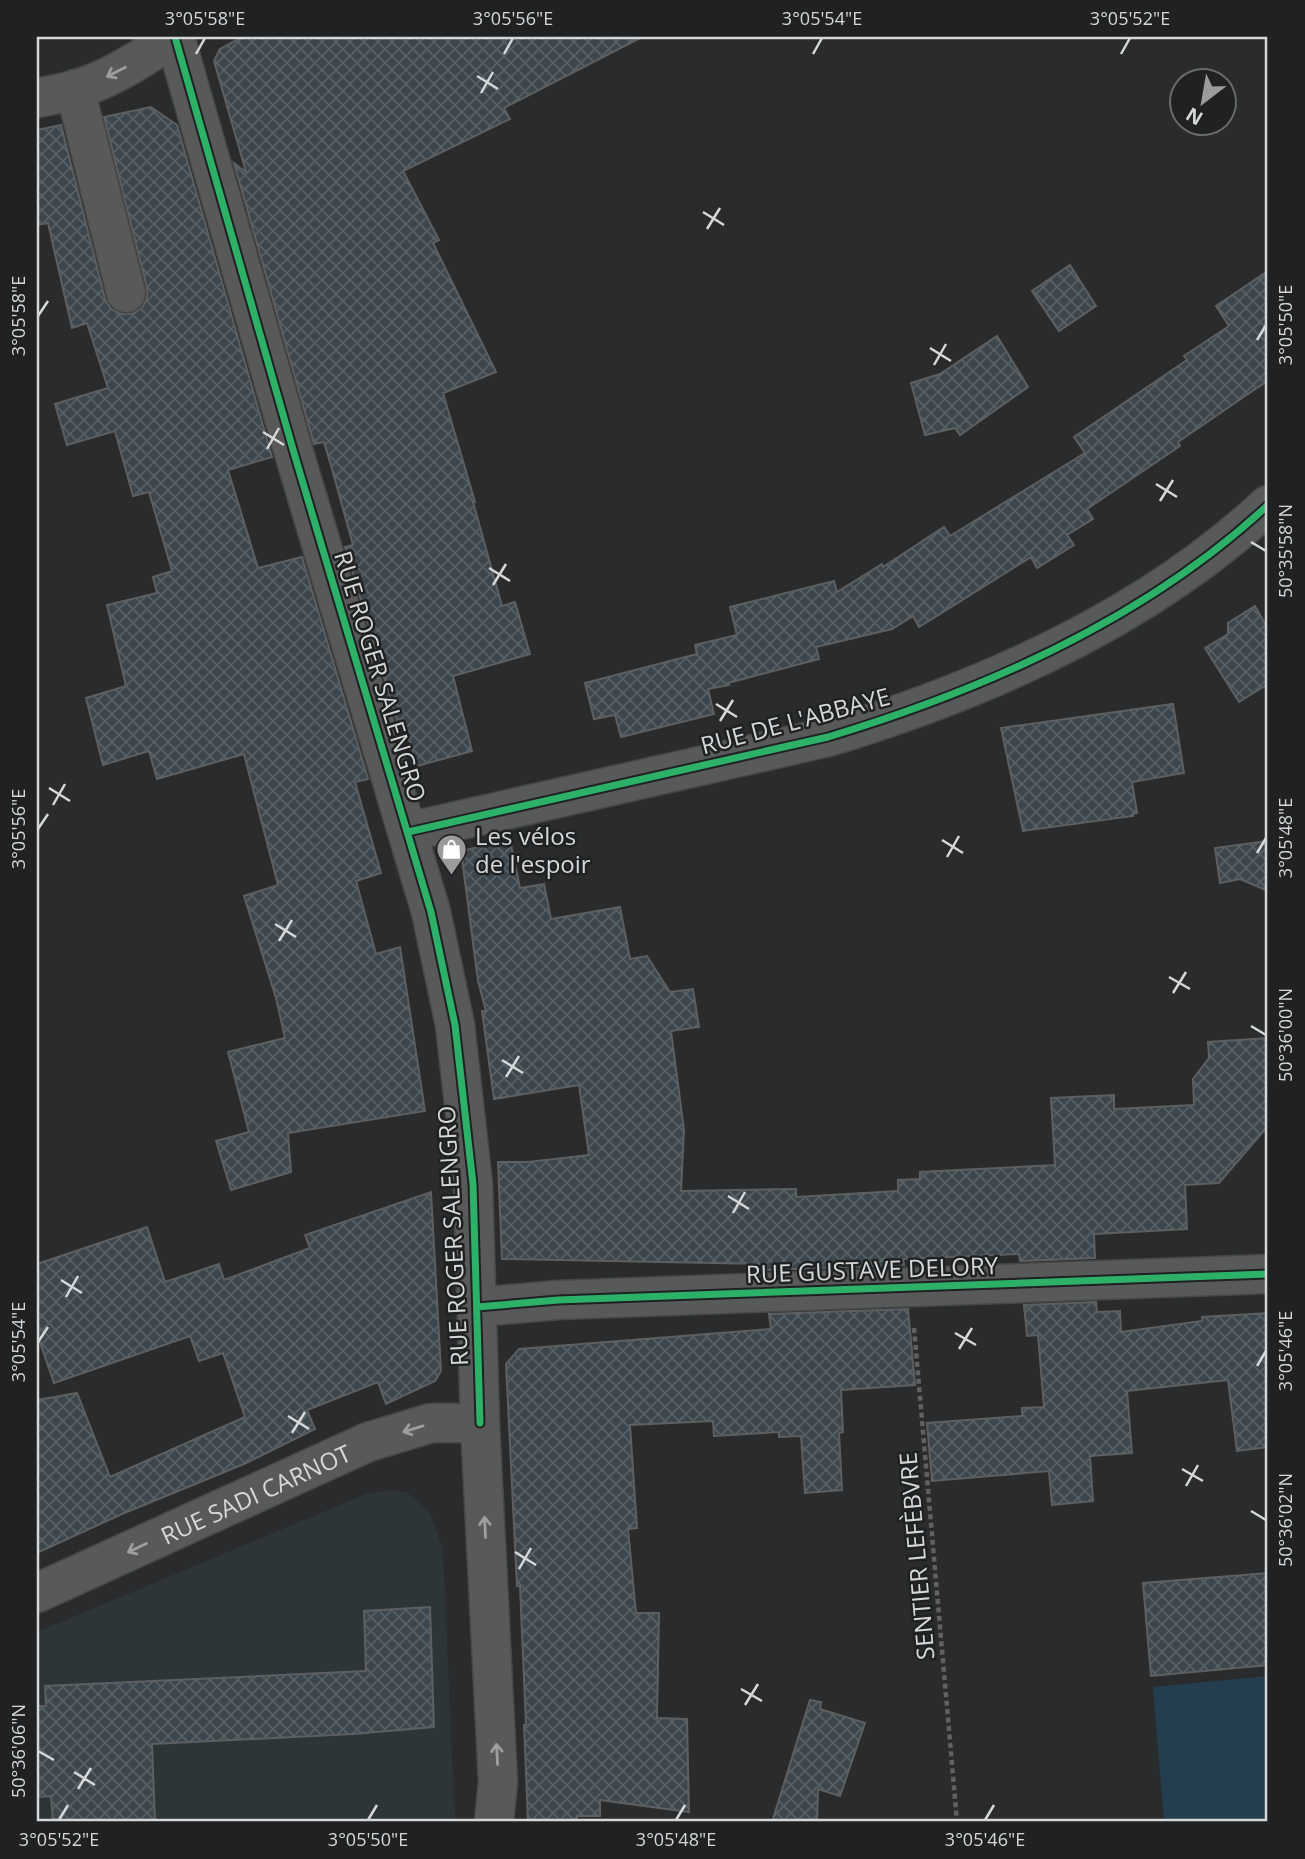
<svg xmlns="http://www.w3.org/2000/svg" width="1305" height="1859" font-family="'Open Sans',sans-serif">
	<defs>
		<pattern id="building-cross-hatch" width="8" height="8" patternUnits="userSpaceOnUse" patternTransform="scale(1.75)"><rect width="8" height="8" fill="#3c464c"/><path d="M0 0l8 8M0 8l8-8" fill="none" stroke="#576065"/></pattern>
	</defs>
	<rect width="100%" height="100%" fill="#292b2c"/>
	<path fill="#2d3539" d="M390,1490L408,1493L430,1513L443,1550L455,1822H37V1632L366,1494Z"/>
	<path fill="#243e4f" d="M1268,1676V1822H1164L1153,1687Z"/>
	<path fill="url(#building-cross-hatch)" stroke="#5e5f60" stroke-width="2" d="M242,37H642L504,108L510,119L403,171L439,240L433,243L496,372L443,393L475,502H473L502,606L515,602L530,654L453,676L472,751L417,766L403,719L397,720L345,547L353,545L332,469L324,442L314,444L234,163L246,172L214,61L220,49Z
		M151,107L177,125L272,457L228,470L258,568L302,557L368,779L355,782L381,873L356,881L376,954L400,947L425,1111L288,1133L291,1172L231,1190L216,1141L249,1132L228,1052L285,1038L276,998L244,896L278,885L244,754L157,779L149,751L103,765L86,698L126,686L107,605L157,593L153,577L172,571L149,492L133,496L115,431L67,445L55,404L108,388L87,323L72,328L48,223L37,225V130L61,125L105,299L111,309L121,314H132L142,308L147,298V288L104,117Z
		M1070,265L1096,306L1059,331L1032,291Z
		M1268,271V386L1266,382L1248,394L1178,442L1180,446L1087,509L1093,519L1067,535L1074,545L1037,568L1031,557L919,627L913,616L892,629L816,647L819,659L728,683L729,685L708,689L714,714L621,737L615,715L594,719L585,683L697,654L695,645L737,635L730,607L834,581L837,592L882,564L883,567L944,527L950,536L1085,453L1074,437L1187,360L1184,356L1229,326L1216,306Z
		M997,336L1028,387L960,435L955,428L925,435L911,383L940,374Z
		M1255,606L1268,629V684L1239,702L1205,648L1228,634V623Z
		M1173,704L1184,773L1132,782L1137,813L1133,814V816L1023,831L1001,728Z
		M510,840L520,888L544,884L551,919L620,907L630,959L647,956L670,992L693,989L699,1027L671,1031L684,1130L681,1191L796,1189V1197L898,1191V1180L920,1179V1172L1055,1165L1051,1098L1114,1095V1109L1194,1105L1193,1079L1209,1058L1208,1042L1268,1038V1126L1219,1183L1185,1185L1187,1229L1094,1234L1095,1258L1020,1261L1019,1254L903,1259L904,1265L766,1270V1264L502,1259L498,1162H528L589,1155L579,1085L494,1099L482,1011H486L478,981L461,851Z
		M1268,841V891L1240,879L1220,883L1215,848Z
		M431,1192L441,1371L435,1381L386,1404L378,1382L307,1410L315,1429L244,1464L122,1514L37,1553V1400L77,1393L110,1477L245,1417L223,1353L199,1361L190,1336L54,1383L37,1334V1264L147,1227L165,1282L219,1264L224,1280L310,1248L305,1235Z
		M1096,1302L1097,1312L1120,1311L1121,1332L1202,1321V1317L1268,1313V1447L1237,1451L1228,1380L1127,1391L1132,1453L1090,1456L1093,1501L1052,1505L1049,1471L932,1481L927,1423L1022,1416V1408L1044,1407L1038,1335L1027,1336L1024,1305Z
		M908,1309L915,1385L841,1390L843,1432L839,1433L842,1490L805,1493L801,1436L779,1437V1432L714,1436L713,1421L630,1425L637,1528L628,1529L636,1613H659L657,1718L687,1719L689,1812L600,1800V1816H577V1822H528L524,1725H526L520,1586H517L506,1364L519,1349L771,1329L769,1314Z
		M1268,1573V1665L1151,1676L1143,1583Z
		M430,1607L434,1727L353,1734L152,1744L155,1822H53L51,1796L37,1797V1706H46L45,1686L366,1671L364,1611Z
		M810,1700L821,1702L820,1709L865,1723L840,1796L818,1789L817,1822H772Z"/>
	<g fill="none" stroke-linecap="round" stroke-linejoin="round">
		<defs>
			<g id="minor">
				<path d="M175,37L294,453L431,912L455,1025L473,1184L480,1423L498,1783L494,1822"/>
				<path d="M75,89L126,293"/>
				<path d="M37,98C54,95 73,91 89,85C120,73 147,55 174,37"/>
				<path d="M408,832L828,737C984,690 1148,617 1268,505"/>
				<path d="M477,1307L558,1300L1268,1274"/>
				<path id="s1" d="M37,1593L368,1442L431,1423H480"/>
			</g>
		</defs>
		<use href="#minor" stroke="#454748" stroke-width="41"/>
		<path stroke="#606162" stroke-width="4.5" stroke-dasharray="5 3.5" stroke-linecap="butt" d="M914,1328L957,1822"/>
		<use href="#minor" stroke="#585959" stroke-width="38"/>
		<defs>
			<path id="cycleway" d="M175,37L294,453L431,912L455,1025L473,1184L480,1423
				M408,832L828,737C984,690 1148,617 1268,505
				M477,1307L558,1300L1268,1274"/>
		</defs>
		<use href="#cycleway" stroke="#1f2123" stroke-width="11"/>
		<use href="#cycleway" stroke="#2db169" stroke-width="7"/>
	</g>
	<defs><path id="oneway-shaft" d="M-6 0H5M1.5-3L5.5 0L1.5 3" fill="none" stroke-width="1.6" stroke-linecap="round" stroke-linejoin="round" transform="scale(1.75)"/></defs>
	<g stroke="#9d9e9f">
		<use href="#oneway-shaft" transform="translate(116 72) rotate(153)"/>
		<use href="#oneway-shaft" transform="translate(413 1429) rotate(163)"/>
		<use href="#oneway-shaft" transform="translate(485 1527) rotate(-93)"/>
		<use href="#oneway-shaft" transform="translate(137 1548) rotate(155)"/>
		<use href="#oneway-shaft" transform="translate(497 1754) rotate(-93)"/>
	</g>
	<path fill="none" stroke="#d5d7d8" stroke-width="2.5" d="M196,54L205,38M504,54L513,38M813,54L822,38M1121,54L1130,38M477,76L498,89M481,93L493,72M703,212L724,225M707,229L720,208M38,316L48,301M1257,340L1266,325M930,348L951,361M934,365L946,344M263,432L284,445M267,449L279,428M1156,484L1177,497M1160,501L1173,480M1251,542L1266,551M489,568L510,581M493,585L506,564M716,704L737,717M720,721L733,700M49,788L70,801M53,805L65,784M38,829L48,814M942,840L963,853M1257,853L1266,838M947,857L959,836M275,924L296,937M279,941L292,920M1169,977L1190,989M1173,993L1186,972M1251,1026L1266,1035M502,1060L523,1073M506,1077L519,1056M728,1196L749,1209M733,1213L745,1192M61,1280L82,1293M66,1297L78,1276M955,1333L976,1345M38,1342L48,1327M959,1349L972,1328M1257,1366L1266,1351M288,1416L309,1429M292,1433L305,1412M1182,1469L1203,1481M1186,1486L1198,1465M1251,1511L1266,1520M515,1552L536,1565M519,1569L531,1548M741,1689L762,1701M745,1705L758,1684M38,1751L54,1760M74,1772L95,1785M78,1789L91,1768M59,1820L68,1805M368,1820L377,1805M676,1820L685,1805M985,1820L994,1805"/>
	<defs>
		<symbol id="shop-pin" viewBox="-11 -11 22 30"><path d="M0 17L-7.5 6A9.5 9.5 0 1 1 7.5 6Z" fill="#999b9c" stroke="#1f2123"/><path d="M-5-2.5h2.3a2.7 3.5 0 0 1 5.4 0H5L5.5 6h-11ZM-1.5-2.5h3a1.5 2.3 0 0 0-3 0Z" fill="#fff"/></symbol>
	</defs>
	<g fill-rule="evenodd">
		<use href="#shop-pin" x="434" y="832" width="35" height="47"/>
	</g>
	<g text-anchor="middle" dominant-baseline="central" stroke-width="5" stroke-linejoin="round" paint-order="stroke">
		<g font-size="24" fill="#d5d7d8" stroke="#1f2123">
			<text transform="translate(381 676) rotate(73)">RUE ROGER SALENGRO</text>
			<text transform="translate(795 720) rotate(-15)">RUE DE L'ABBAYE</text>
			<text transform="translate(452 1236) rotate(-93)">RUE ROGER SALENGRO</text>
			<text transform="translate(872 1269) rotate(-2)">RUE GUSTAVE DELORY</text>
			<text stroke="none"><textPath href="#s1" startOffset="240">RUE SADI CARNOT</textPath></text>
			<text transform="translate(916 1556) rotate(-95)">SENTIER LEFÈBVRE</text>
		</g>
		<g font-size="24" fill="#d5d7d8" stroke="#1f2123" text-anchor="start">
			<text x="475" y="835">Les vélos<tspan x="475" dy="28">de l'espoir</tspan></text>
		</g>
	</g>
	<rect width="1305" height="1859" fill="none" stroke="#1f2123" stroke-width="77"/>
	<g transform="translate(1203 102) rotate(211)"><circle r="33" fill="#1f2123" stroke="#686a6b" stroke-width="2"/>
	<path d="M0-5L12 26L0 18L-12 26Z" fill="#999b9c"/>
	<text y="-10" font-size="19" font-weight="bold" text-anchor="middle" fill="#d5d7d8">N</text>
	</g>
	<rect x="38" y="38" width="1228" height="1782" fill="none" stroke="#d5d7d8" stroke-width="2.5"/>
	<g font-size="18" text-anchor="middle" fill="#d5d7d8">
		<text x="205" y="25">3°05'58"E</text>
		<text x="513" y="25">3°05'56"E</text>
		<text x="822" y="25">3°05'54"E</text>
		<text x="1130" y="25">3°05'52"E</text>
		<text transform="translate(19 316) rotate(-90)" y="6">3°05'58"E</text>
		<text transform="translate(1286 325) rotate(-90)" y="6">3°05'50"E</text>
		<text transform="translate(1286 551) rotate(-90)" y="6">50°35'58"N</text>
		<text transform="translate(19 829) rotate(-90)" y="6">3°05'56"E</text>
		<text transform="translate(1286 838) rotate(-90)" y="6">3°05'48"E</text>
		<text transform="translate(1286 1035) rotate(-90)" y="6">50°36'00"N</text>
		<text transform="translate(19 1342) rotate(-90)" y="6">3°05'54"E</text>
		<text transform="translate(1286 1351) rotate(-90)" y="6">3°05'46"E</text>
		<text transform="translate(1286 1520) rotate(-90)" y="6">50°36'02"N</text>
		<text transform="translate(19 1751) rotate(-90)" y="6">50°36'06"N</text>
		<text x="59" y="1846">3°05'52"E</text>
		<text x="368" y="1846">3°05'50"E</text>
		<text x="676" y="1846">3°05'48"E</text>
		<text x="985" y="1846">3°05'46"E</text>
	</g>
</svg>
